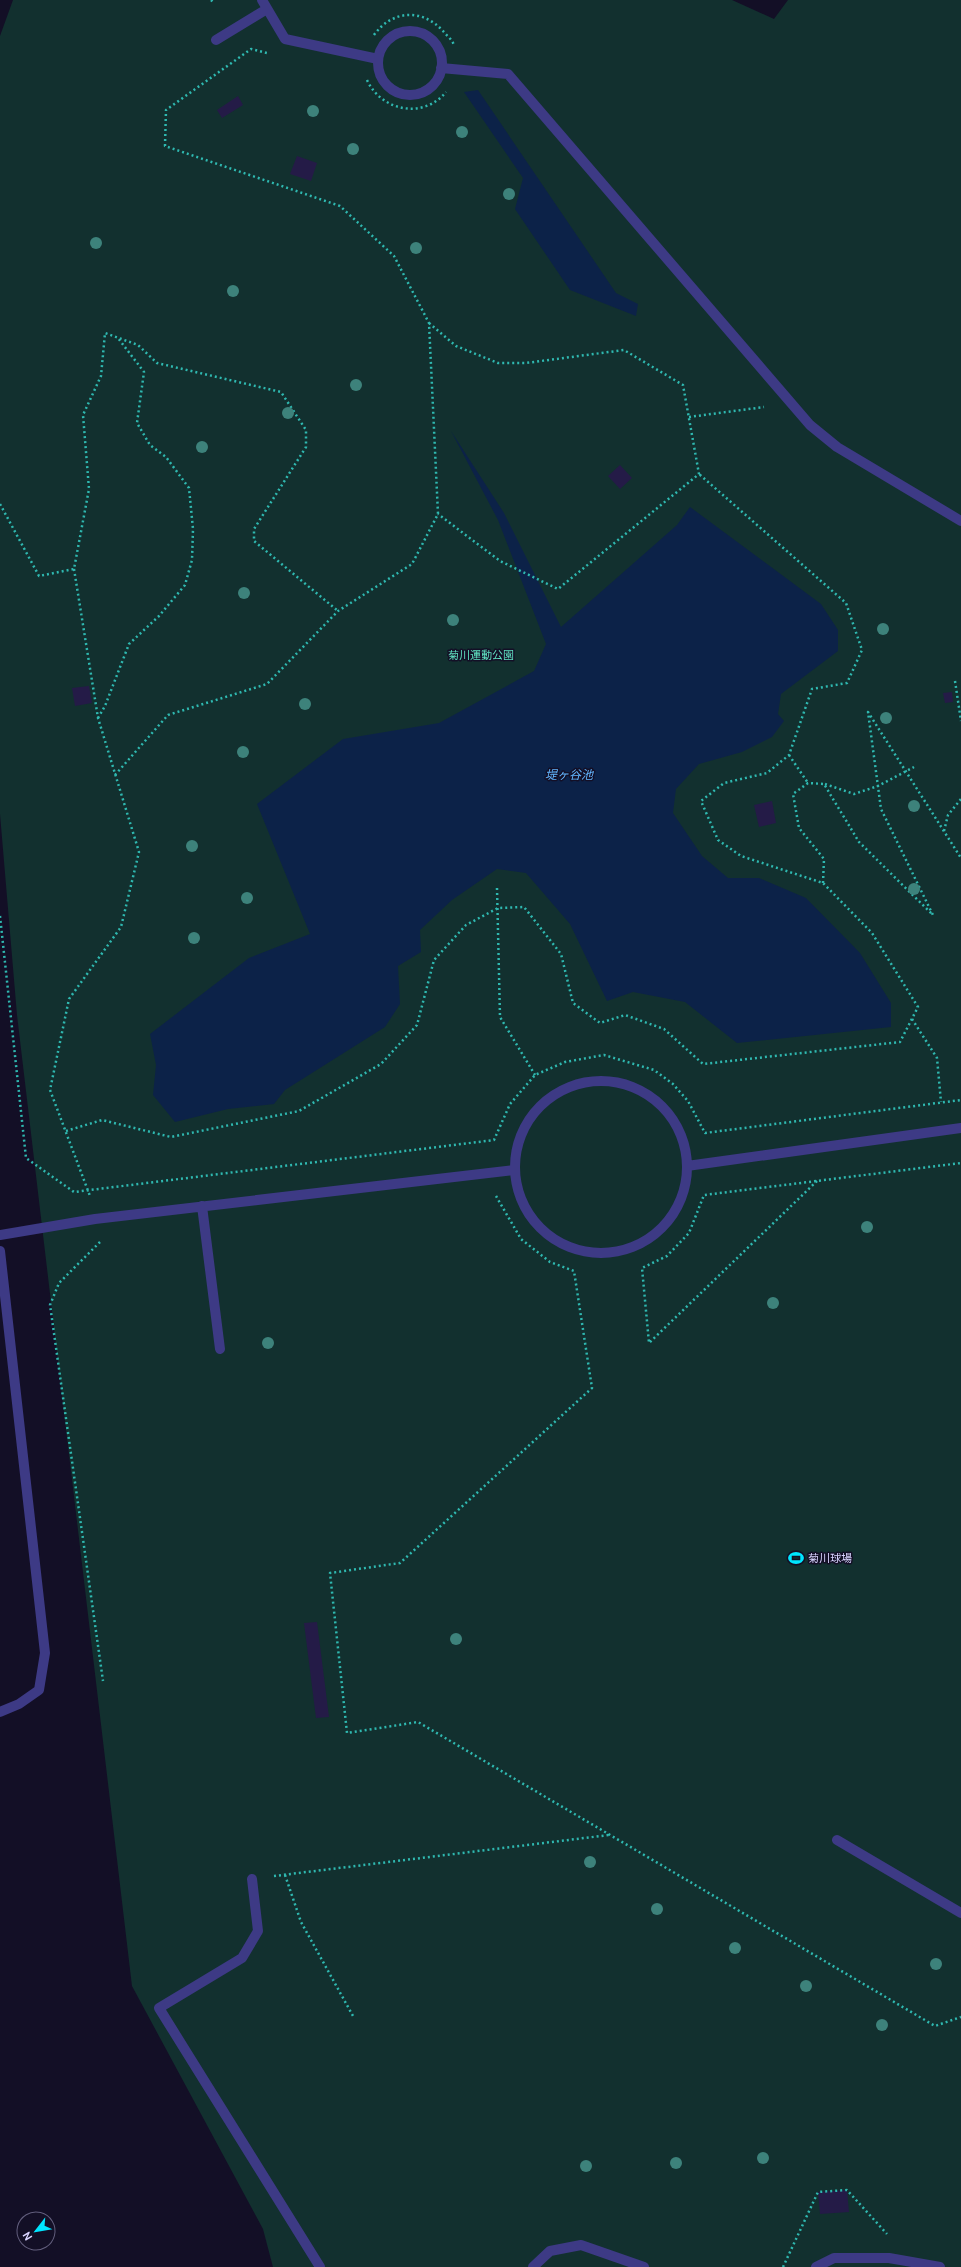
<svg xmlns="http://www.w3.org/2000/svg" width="961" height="2267" font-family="Cabin,'Noto Sans JP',sans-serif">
	<rect width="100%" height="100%" fill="#130f26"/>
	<path fill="#12302f" d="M13,0H732L774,19L788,0H961V2267H273L263,2229L132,1986L17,1015L0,814V36Z"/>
	<path fill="#0c2248" d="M478,90L616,293L638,304L636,316L570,290L515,209L523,178L464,92Z
		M451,431L504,513L561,627L677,525L690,507L821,604L838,630V651L781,694L778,714L784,721L772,737L742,752L699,764L676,789L673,813L702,856L728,878H759L806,898L860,953L891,1003V1027L737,1043L685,1002L633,992L607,1001L570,924L526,873L497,869L452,900L420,930L421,952L398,966L400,1004L385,1027L285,1090L274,1104L228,1109L175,1122L153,1095L156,1065L150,1034L249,958L310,934L257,804L343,739L439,723L534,671L546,644L498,520Z"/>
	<path fill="#241b47" d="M238,96L243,105L222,118L217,110Z
		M297,156L317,163L311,181L290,174Z
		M620,465L632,478L620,489L608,476Z
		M89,686L92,703L75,706L72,688Z
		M952,692L953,702L945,703L943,693Z
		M772,801L776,823L759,827L754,805Z
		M317,1622L329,1717L316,1718L304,1623Z
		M847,2190L849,2212L820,2214L818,2192Z"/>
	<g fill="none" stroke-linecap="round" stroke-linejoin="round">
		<path stroke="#2fb8b0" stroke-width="2.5" stroke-dasharray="2 3" stroke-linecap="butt" d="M211,0L213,2
			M374,35C392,10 422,8 443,31C447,36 453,40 454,46
			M367,80C382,112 424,119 446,92
			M429,323L456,346L498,363H526L624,350L683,385L699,474L558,589L500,561L438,514
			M689,417L764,407
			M0,504L39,576L74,569L89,489L83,415L101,376L105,333L138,345L157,363L281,392L306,430V447L254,529V541L338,611
			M74,569L98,718L139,852L121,927L69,999L50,1090L90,1196
			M955,681L961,721
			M98,718L105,706L129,644L159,616L185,585L192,560L193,529L189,488L166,457L150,445L137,423L144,372L118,338
			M789,755L808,783
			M115,775L168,715L267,684L338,611L412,564L438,514L429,323L394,256L340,206L165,146L166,110L251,49L267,53
			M825,784L854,794L878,786L914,767
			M944,831L948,815L961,799
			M823,883L824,859L799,828L793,794L808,783L824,784L859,842L933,915L881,809L868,712L961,858
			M497,888L500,1017L535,1075
			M0,916L26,1158L74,1192L494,1140L510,1104L535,1075L565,1062L604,1055L654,1070L673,1084L688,1101L705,1133L961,1100
			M912,1019L937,1058L941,1102
			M66,1131L102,1120L171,1137L299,1111L381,1064L417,1025L434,960L466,925L498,908L524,907L561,954L573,1003L600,1023L625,1015L664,1029L703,1064L900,1042L918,1007L872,933L823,883L741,856L718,840L701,801L724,783L767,773L789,755L812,689L847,683L862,650L846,603L699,474
			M817,1181L649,1343L642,1268L667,1256L689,1233L704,1195L961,1163
			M496,1196L521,1239L550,1262L574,1271L592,1388L400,1563L330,1573L347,1733L418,1722L935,2026L961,2017
			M100,1242L59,1283L50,1305L103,1681
			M285,1875L301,1922L353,2016
			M274,1876L609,1835
			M783,2267L818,2192L847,2190L887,2234"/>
		<path stroke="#3d3a85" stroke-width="10" d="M252,1879L258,1931L242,1958L159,2008L320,2267
			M533,2267L550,2251L581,2245L644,2267
			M816,2267L834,2258H889L940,2267"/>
		<path stroke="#3d3a85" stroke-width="10" d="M262,0L285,39L378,59
			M378 63a32 32 0 1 1 64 0a32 32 0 1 1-64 0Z
			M216,40L267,9
			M441,68L508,74L810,425L837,447L961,521
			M515 1167a86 86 0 1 1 172 0a86 86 0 1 1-172 0Z
			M687,1166L961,1128
			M202,1206L220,1349
			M0,1235L95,1219L514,1170
			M0,1251L45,1653L39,1690L19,1704L0,1712
			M837,1840L961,1913"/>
	</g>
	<g fill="#3d827b">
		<circle cx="313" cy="111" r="6"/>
		<circle cx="462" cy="132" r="6"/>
		<circle cx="353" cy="149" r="6"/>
		<circle cx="509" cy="194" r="6"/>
		<circle cx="96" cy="243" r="6"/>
		<circle cx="416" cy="248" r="6"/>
		<circle cx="233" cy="291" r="6"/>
		<circle cx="356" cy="385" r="6"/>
		<circle cx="288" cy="413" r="6"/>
		<circle cx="202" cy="447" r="6"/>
		<circle cx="244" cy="593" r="6"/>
		<circle cx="453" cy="620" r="6"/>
		<circle cx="883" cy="629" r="6"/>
		<circle cx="305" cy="704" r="6"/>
		<circle cx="886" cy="718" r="6"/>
		<circle cx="243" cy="752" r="6"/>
		<circle cx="914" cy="806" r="6"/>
		<circle cx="192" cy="846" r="6"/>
		<circle cx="914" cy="889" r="6"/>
		<circle cx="247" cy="898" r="6"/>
		<circle cx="194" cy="938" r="6"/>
		<circle cx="867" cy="1227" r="6"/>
		<circle cx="773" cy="1303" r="6"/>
		<circle cx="268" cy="1343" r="6"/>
		<circle cx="456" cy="1639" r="6"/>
		<circle cx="590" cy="1862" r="6"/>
		<circle cx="657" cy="1909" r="6"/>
		<circle cx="735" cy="1948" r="6"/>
		<circle cx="936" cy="1964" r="6"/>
		<circle cx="806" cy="1986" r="6"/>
		<circle cx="882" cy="2025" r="6"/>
		<circle cx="763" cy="2158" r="6"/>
		<circle cx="676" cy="2163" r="6"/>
		<circle cx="586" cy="2166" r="6"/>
	</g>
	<defs>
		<symbol id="stadium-bare" viewBox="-9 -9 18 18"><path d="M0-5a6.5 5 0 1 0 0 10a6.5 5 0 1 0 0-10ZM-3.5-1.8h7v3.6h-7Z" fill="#00e5ff" stroke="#130f26" stroke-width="2.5" paint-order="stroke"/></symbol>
	</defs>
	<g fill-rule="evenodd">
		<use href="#stadium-bare" x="785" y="1547" width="22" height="22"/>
	</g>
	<g text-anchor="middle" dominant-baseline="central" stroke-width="3" stroke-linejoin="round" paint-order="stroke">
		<g font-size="11" fill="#5fe0c0" stroke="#130f26">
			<text x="481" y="655">菊川運動公園</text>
		</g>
		<g font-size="11" fill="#d9d4ff" stroke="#130f26" text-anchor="start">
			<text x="808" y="1558">菊川球場</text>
		</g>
		<g font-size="12" font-style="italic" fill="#62b6ff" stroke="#130f26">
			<text x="569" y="774">堤ヶ谷池</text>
		</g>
	</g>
	<g transform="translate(36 2231) rotate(239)"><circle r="19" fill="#130f26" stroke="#625e7d"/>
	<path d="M0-3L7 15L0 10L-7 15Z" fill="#00e5ff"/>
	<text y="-6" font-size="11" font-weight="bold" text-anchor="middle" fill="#d9d4ff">N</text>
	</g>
</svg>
